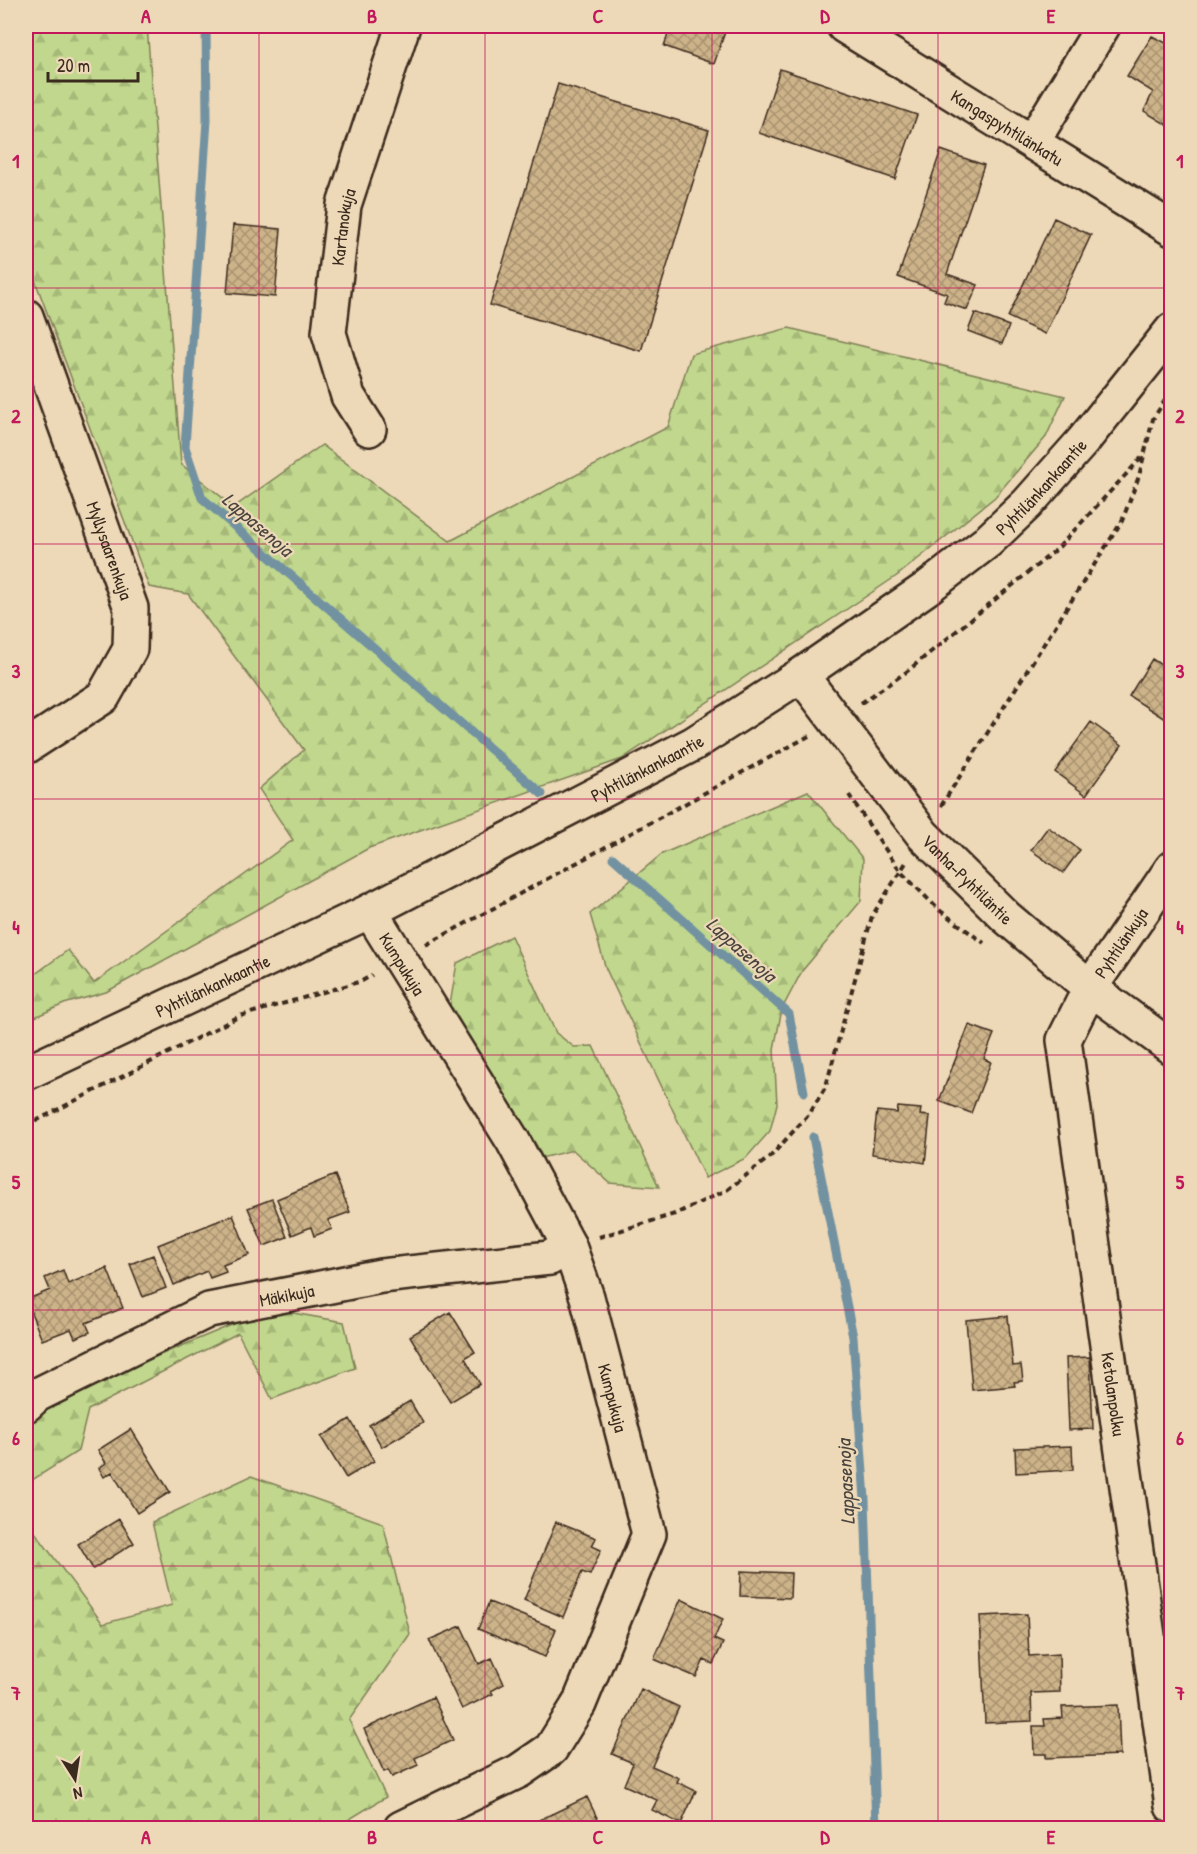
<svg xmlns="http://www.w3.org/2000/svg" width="1197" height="1854" font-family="'Patrick Hand',sans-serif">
	<defs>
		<pattern id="forest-firs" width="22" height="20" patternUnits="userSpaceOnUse" patternTransform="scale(1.5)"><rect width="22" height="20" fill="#c0d78d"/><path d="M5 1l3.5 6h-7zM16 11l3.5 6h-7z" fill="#a6b979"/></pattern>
		<pattern id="building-cross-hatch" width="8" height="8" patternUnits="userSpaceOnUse" patternTransform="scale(1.5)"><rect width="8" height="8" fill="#cdb389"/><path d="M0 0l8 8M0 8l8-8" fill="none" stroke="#a8926f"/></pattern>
	</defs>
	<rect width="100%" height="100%" fill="#edd8b7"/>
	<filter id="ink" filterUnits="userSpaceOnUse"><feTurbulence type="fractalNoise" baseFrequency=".0167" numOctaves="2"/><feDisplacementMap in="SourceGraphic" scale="12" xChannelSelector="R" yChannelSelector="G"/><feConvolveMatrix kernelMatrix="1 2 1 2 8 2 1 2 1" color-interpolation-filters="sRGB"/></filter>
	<g filter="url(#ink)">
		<path fill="url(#forest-firs)" stroke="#7e8056" stroke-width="1.5" d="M26,26H147L181,464L234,507L322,445L450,541L668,427L691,354L789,328L1065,396L1046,437L995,497L898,575L622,759L369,848L106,992L64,1004L26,1021V981L68,950L94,983L293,840L259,789L304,750L188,594L149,587L26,256Z
			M808,791L863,859L861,901L802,971L782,1009L774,1049L777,1104L770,1131L746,1158L705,1178L606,969L590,914L662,854Z
			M511,936L556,1033L574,1047L593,1046L659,1187L610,1183L573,1150L537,1159L449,1011L457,963Z
			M270,1309L344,1322L355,1368L272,1399L238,1333L88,1410L78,1451L26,1484V1422L69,1393Z
			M251,1476L383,1523L410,1634L349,1720L386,1797L335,1828H26V1520L103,1624L172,1605L152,1522Z"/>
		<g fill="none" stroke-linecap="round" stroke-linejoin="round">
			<path stroke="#7292a1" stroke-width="9" d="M206,26L207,120L185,447L202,498L542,794
				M613,858L789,1014L804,1092
				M813,1137L853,1337L865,1499L876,1828"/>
		</g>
		<path fill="url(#building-cross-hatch)" stroke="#3b2a1e" stroke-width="1.5" d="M671,26H727L714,64L664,46Z
			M1152,36L1172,46V128L1144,111L1153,92L1127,76Z
			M780,69L917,115L895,179L759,133Z
			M558,84L709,130L641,351L490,305Z
			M941,150L984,165L947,274L978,285L967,310L944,302L947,294L898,277Z
			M1054,218L1091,235L1045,334L1008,317Z
			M233,225L281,229L275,297L227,293Z
			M975,313L1009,326L1002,344L968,331Z
			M1152,659L1172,672V716L1168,721L1129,696Z
			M1091,722L1122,745L1086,795L1055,772Z
			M1048,827L1080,850L1063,873L1031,850Z
			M969,1025L994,1034L984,1059L991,1062L971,1113L939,1101Z
			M898,1107L921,1109L920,1115L930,1116L925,1163L872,1154L877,1111L897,1113Z
			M335,1175L350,1212L328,1220L332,1229L314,1236L311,1227L292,1235L277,1199Z
			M272,1199L287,1237L264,1246L248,1208Z
			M233,1215L249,1255L223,1265L226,1272L210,1278L207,1271L174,1285L158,1245Z
			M153,1255L166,1288L143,1297L130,1264Z
			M107,1268L123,1308L86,1323L90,1332L75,1338L71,1329L42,1340L26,1300L50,1290L45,1278L63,1270L68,1284Z
			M450,1312L475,1352L465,1358L480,1384L450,1402L410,1336Z
			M1008,1316L1013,1366L1021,1365L1023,1381L1014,1382L1015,1386L972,1390L966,1320Z
			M1090,1357L1093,1429L1069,1430L1066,1358Z
			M410,1401L423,1423L382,1447L369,1425Z
			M350,1419L374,1461L346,1478L321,1437Z
			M131,1429L170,1492L137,1513L112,1472L104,1477L99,1468L106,1463L98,1450Z
			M1072,1446L1073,1470L1016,1473L1015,1448Z
			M119,1519L134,1543L93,1569L78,1544Z
			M556,1522L596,1538L592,1546L601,1550L590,1575L582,1572L563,1617L524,1600Z
			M741,1571L791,1573L790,1598L740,1596Z
			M681,1599L723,1619L714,1639L723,1643L713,1664L704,1660L696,1677L654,1659Z
			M489,1602L556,1629L545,1657L478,1629Z
			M1027,1614L1029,1656L1059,1654L1060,1692L1031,1693L1032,1721L985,1723L980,1616Z
			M461,1626L479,1664L492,1658L504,1684L491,1691L493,1694L462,1709L429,1640Z
			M641,1689L679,1707L652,1766L679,1778L677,1782L696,1791L681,1824L652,1810L657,1800L624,1785L633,1763L612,1754Z
			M433,1697L453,1740L415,1758L418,1765L392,1777L388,1770L384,1772L364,1729Z
			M1118,1705L1120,1755L1046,1758V1754H1034L1033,1726H1045L1044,1719L1063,1718L1062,1707Z
			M587,1797L602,1828H523Z"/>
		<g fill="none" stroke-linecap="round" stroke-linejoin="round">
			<defs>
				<g id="minor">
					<path id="s1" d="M844,26L1172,229"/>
					<path d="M1033,141L1103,26"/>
					<path id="s2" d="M26,316L131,608L130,649L103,697L26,747"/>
					<path id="s3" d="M369,429L348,396L329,333L344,205L403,26"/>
					<path id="s4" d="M801,675L923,835L1006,917L1090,988L1172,1048"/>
					<path id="s5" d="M1172,868L1090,988L1064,1040L1172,1806"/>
					<path id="s6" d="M370,911L513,1141L569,1246L587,1297L649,1534L579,1704L551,1749L519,1771L401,1828"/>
					<path id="s7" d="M26,1073L370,911L693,744L801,675L927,588L987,542L1027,504L1083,441L1172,330"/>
					<path id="s8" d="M26,1405L37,1395L209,1310L381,1276L550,1258L569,1246"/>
				</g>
			</defs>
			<use href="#minor" stroke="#3b2a1e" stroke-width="38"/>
			<path stroke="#3b2a1e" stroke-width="4" stroke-dasharray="6 4.5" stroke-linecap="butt" d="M861,703L905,673L1057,549L1144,455
				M849,795L900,871L939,910L984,943
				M941,806L1122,521L1139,476L1153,419L1172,389
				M426,945L809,736
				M26,1126L240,1016L362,981L372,975
				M599,1237L675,1214L727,1190L770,1157L810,1113L826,1086L872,916L907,861"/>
			<use href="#minor" stroke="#edd8b7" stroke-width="33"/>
		</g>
	</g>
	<path fill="none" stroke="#c2185b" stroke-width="1.5" stroke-opacity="0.55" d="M259,26V1828M485,26V1828M712,26V1828M938,26V1828M26,288H1172M26,544H1172M26,799H1172M26,1055H1172M26,1310H1172M26,1566H1172"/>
	<g text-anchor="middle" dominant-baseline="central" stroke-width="4.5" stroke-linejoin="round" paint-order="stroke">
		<g font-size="18" fill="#3b2a1e" stroke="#edd8b7">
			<text stroke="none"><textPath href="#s1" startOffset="192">Kangaspyhtilänkatu</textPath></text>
			<text stroke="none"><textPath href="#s3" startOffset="212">Kartanokuja</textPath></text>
			<text stroke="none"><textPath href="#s7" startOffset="1178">Pyhtilänkankaantie</textPath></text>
			<text stroke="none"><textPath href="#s2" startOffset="249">Myllysaarenkuja</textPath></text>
			<text stroke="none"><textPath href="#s7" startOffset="692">Pyhtilänkankaantie</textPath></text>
			<text stroke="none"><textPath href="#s4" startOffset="264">Vanha-Pyhtiläntie</textPath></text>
			<text transform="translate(1121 943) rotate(-56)">Pyhtilänkuja</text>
			<text stroke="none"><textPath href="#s6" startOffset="62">Kumpukuja</textPath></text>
			<text stroke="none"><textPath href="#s7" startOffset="206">Pyhtilänkankaantie</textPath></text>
			<text stroke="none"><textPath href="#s8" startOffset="286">Mäkikuja</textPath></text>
			<text stroke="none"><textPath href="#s5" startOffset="561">Ketolanpolku</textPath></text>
			<text stroke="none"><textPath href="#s6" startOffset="548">Kumpukuja</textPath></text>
		</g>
		<g font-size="20" font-style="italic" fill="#49443f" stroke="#edd8b7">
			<text transform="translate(258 524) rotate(41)">Lappasenoja</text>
			<text transform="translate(742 949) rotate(42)">Lappasenoja</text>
			<text transform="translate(845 1482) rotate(-93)">Lappasenoja</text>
		</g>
	</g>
	<rect width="1197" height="1854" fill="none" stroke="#edd8b7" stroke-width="66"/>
	<g transform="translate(75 1779) rotate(168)" stroke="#edd8b7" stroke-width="4.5" paint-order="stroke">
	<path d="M0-4.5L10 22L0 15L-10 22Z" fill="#3b2a1e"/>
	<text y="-9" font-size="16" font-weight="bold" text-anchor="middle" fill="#3b2a1e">N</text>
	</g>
	<path d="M48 72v9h90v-9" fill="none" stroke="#3b2a1e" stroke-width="3"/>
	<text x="57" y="72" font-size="18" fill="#3b2a1e" stroke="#edd8b7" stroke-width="4.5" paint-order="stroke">20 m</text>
	<rect x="33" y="33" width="1131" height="1788" fill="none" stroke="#c2185b" stroke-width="2"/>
	<g font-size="20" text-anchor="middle" font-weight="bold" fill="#c2185b">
		<text x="146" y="23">A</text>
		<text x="372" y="23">B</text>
		<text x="598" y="23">C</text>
		<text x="825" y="23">D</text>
		<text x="1051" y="23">E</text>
		<text x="16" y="168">1</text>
		<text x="1180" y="168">1</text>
		<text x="16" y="423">2</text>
		<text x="1180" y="423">2</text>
		<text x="16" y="678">3</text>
		<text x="1180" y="678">3</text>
		<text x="16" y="934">4</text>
		<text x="1180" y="934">4</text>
		<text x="16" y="1189">5</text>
		<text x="1180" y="1189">5</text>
		<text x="16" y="1445">6</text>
		<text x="1180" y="1445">6</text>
		<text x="16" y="1700">7</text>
		<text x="1180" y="1700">7</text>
		<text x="146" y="1844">A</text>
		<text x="372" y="1844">B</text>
		<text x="598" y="1844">C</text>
		<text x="825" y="1844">D</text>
		<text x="1051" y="1844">E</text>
	</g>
</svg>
